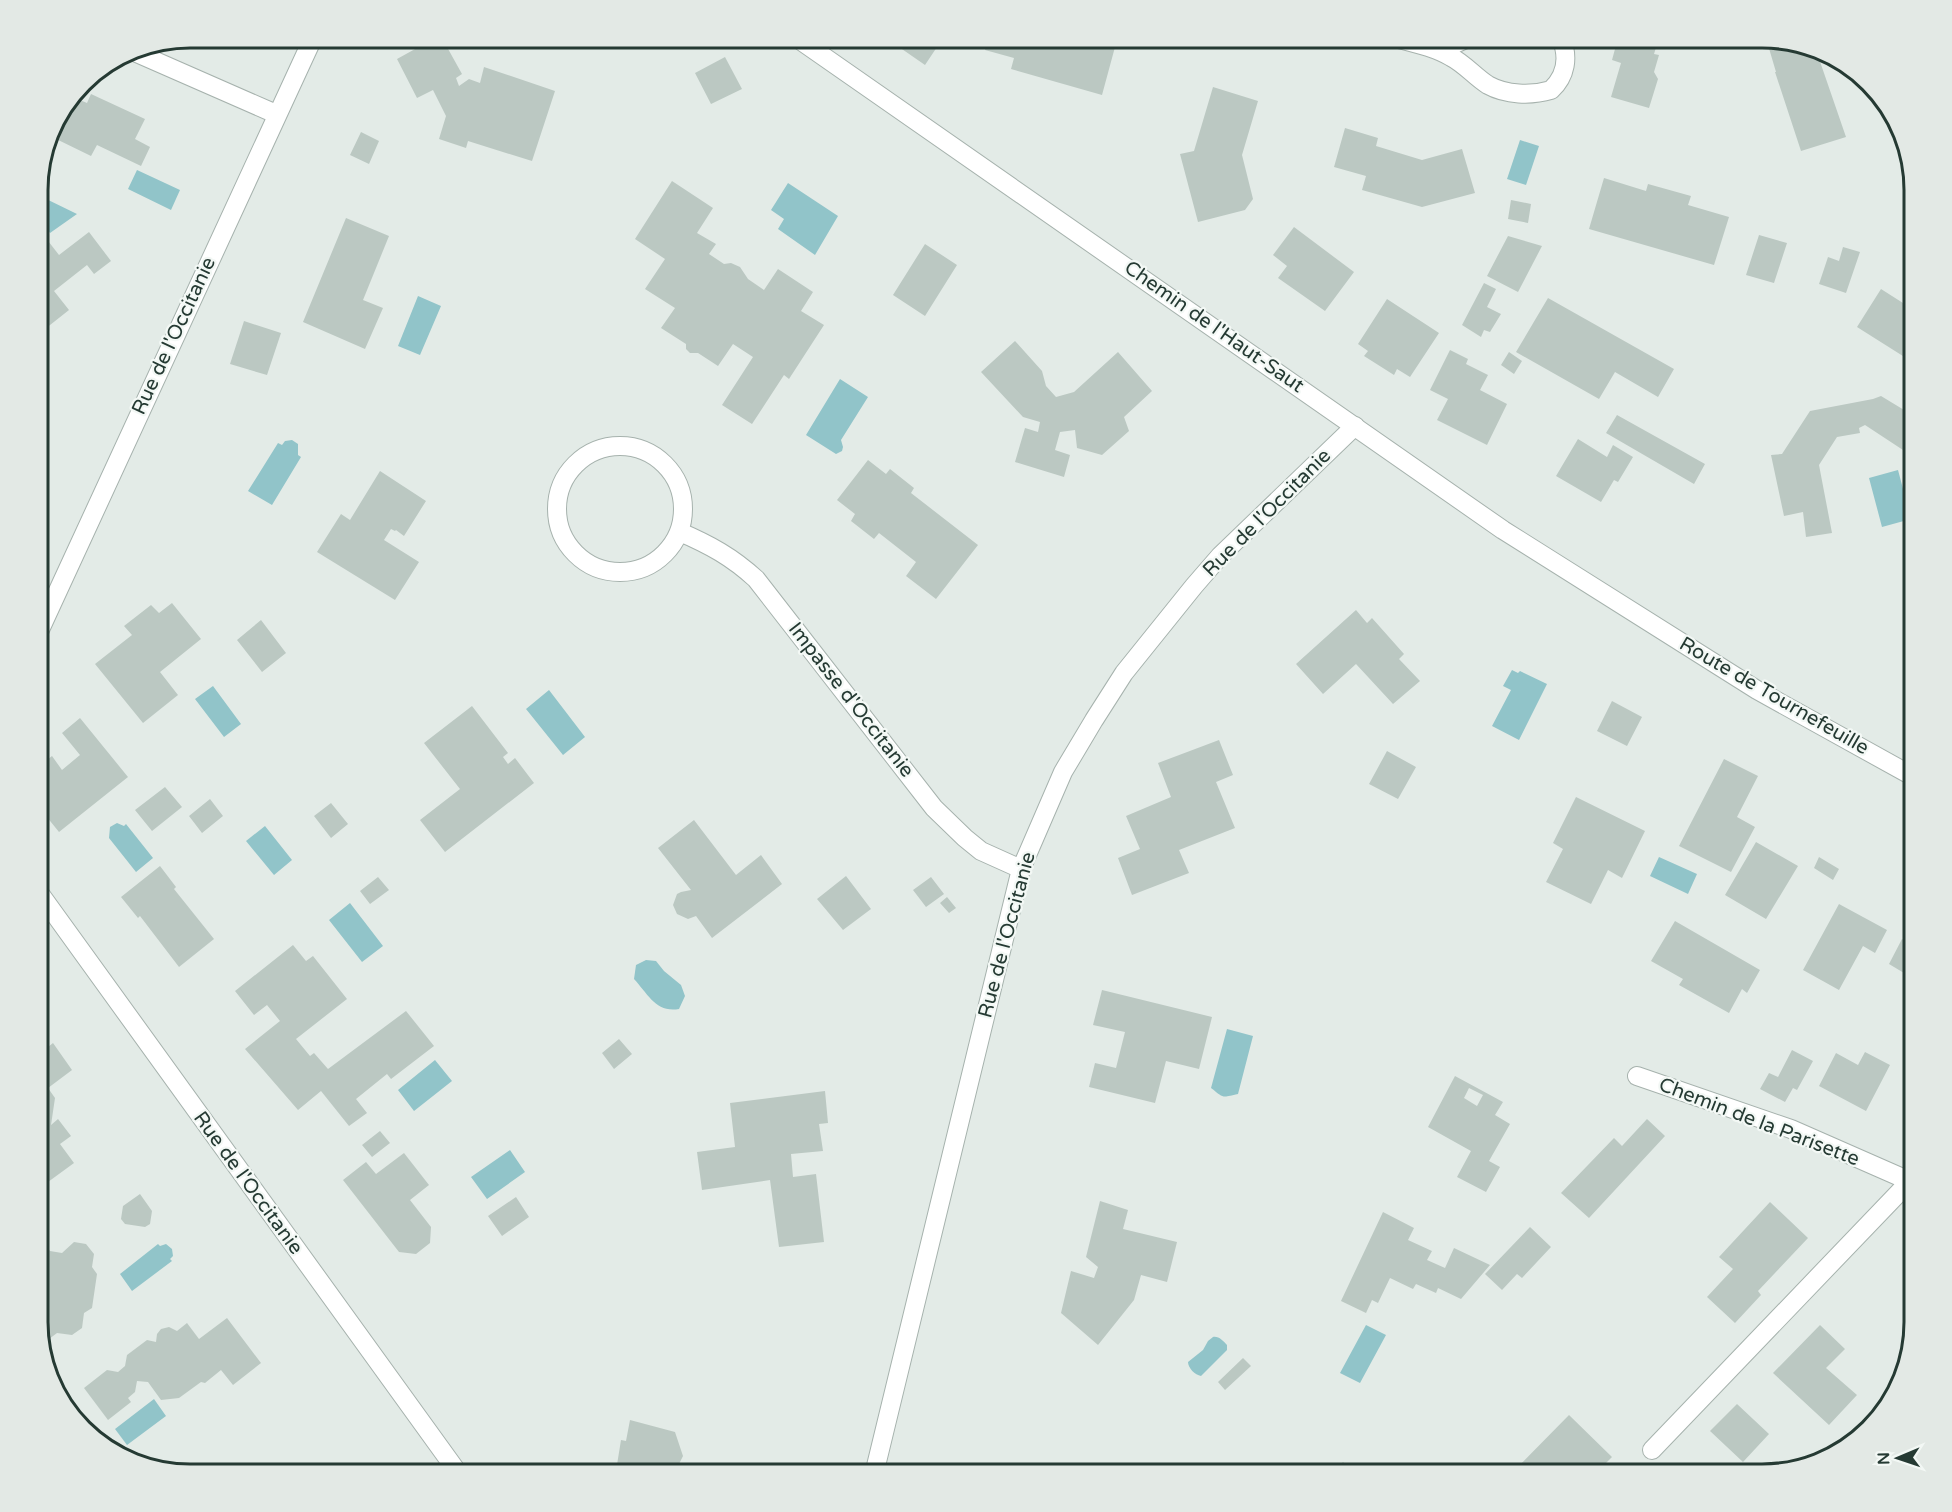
<svg xmlns="http://www.w3.org/2000/svg" width="1952" height="1512" font-family="'Varela Round',sans-serif">
	<rect width="100%" height="100%" fill="#e3ebe7"/>
	<path fill="#91c4c9" d="M1520,140L1539,146L1526,185L1507,179Z
		M137,170L180,190L171,210L128,189Z
		M788,183L838,216L815,255L778,229L784,219L771,210Z
		M38,195L77,214L50,233L38,216Z
		M418,296L441,306L420,355L398,346Z
		M840,379L868,397L841,440L843,447L842,451L836,454L806,435Z
		M292,440L298,444V455L301,457L272,505L248,491L278,443L282,445L285,441Z
		M1898,470L1911,519L1882,527L1869,478Z
		M1512,670L1518,673L1520,671L1547,684L1519,740L1492,726L1511,690L1503,686Z
		M213,686L241,724L224,737L195,699Z
		M549,690L585,737L563,755L526,709Z
		M117,823L124,826L126,824L153,858L136,872L109,838L110,827Z
		M265,826L292,860L274,875L246,841Z
		M1659,857L1697,874L1688,894L1650,876Z
		M350,903L383,946L362,962L329,920Z
		M646,960L656,961L664,971L681,985L685,996L679,1009C656,1013 648,994 634,979L636,965Z
		M1227,1029L1253,1036L1238,1094C1221,1098 1224,1098 1211,1088Z
		M435,1060L452,1081L414,1111L398,1090Z
		M510,1150L525,1172L487,1199L471,1177Z
		M158,1244L160,1246L166,1244L172,1249L173,1256L170,1259L172,1261L132,1291L120,1274Z
		M1366,1325L1386,1335L1360,1383L1340,1373Z
		M1213,1337C1219,1336 1223,1341 1227,1345V1350L1201,1376C1195,1375 1188,1368 1188,1362L1203,1350L1208,1341Z
		M154,1399L166,1416L127,1445L115,1429Z"/>
	<path fill="#bbc8c2" fill-rule="evenodd" d="M435,38H442L462,74L456,78L459,86L469,79L480,83L484,67L555,91L532,161L468,141L466,148L439,139L446,116L433,90L417,98L397,59Z
		M886,38H923L937,47L925,65Z
		M988,38H1081L1115,47L1102,95L1011,69L1014,58L985,50Z
		M1618,38H1664L1658,41L1654,54L1659,55L1654,72L1658,79L1649,108L1611,97L1621,63L1612,60Z
		M1781,41L1815,47L1846,137L1801,151L1775,72H1776L1768,45Z
		M725,57L742,89L711,104L695,73Z
		M1213,87L1258,101L1242,155L1253,199L1245,210L1198,222L1180,154L1194,151Z
		M91,94L145,119L135,139L150,147L141,166L97,145L91,156L50,136L53,122L73,97L87,103Z
		M1345,128L1378,138L1376,146L1422,160L1462,149L1475,193L1422,207L1362,190L1366,176L1334,167Z
		M361,132L379,141L369,164L350,155Z
		M1604,178L1646,191L1648,184L1691,196L1688,205L1729,217L1714,265L1589,229Z
		M672,181L713,208L697,233L716,244L709,254L724,264L731,263L740,267L748,279L764,290L778,269L813,292L801,311L824,325L789,379L784,375L752,424L722,405L753,357L733,344L718,366L698,353H690L686,349V344L661,328L675,308L645,289L665,259L635,239Z
		M1511,200L1531,204L1528,223L1508,219Z
		M346,218L389,236L363,300L383,308L365,349L303,322Z
		M1294,227L1354,272L1325,311L1278,278L1287,266L1273,255Z
		M38,228L59,255L89,232L111,261L94,274L87,265L54,291L69,310L45,329L38,320Z
		M1759,235L1787,243L1774,283L1746,275Z
		M1508,236L1542,246L1518,292L1487,276Z
		M925,244L957,265L925,316L893,295Z
		M1843,247L1860,252L1846,293L1819,284L1828,257L1839,261Z
		M1484,283L1496,289L1487,307L1501,314L1490,332L1484,330L1481,337L1462,325Z
		M1881,289L1914,310V363L1857,327Z
		M1548,298L1674,369L1658,397L1615,372L1599,399L1516,352Z
		M1387,299L1439,333L1410,377L1397,369L1394,375L1364,356L1368,351L1358,344Z
		M244,321L281,333L267,375L230,364Z
		M1015,341L1042,371L1046,386L1056,397L1074,392L1118,352L1152,391L1124,417L1129,431L1102,455L1077,448L1075,430L1060,432L1055,450L1070,455L1064,477L1015,462L1025,428L1038,432L1040,422L1023,417L981,372Z
		M1450,350L1468,359L1466,364L1488,375L1480,390L1507,404L1487,445L1437,420L1448,399L1430,390Z
		M1509,352L1522,361L1514,374L1501,365Z
		M1881,396L1914,416V432L1903,450L1865,425L1859,428L1860,433L1837,437L1819,465L1832,533L1806,537L1803,512L1784,516L1771,455L1782,454L1810,411L1873,399Z
		M1617,415L1705,464L1694,484L1606,433Z
		M1578,439L1607,457L1613,445L1633,457L1618,482L1614,480L1601,502L1556,476Z
		M868,460L886,474L890,469L914,488L911,493L978,545L936,599L906,576L916,562L879,533L874,539L851,521L855,514L837,500Z
		M380,471L426,501L404,536L396,530L395,531L391,529L384,540L419,562L395,600L317,552L341,514L350,520Z
		M172,603L201,639L160,672L178,695L143,723L95,664L132,635L124,626L151,605L159,613Z
		M1356,610L1367,623L1372,618L1404,654L1399,659L1420,681L1393,704L1356,664L1323,694L1296,664Z
		M261,620L286,653L262,672L237,640Z
		M1612,701L1642,717L1627,746L1597,731Z
		M472,706L508,753L503,757L508,764L515,758L534,783L445,852L420,820L460,789L424,743Z
		M80,718L128,777L59,832L38,806V767L52,756L62,770L80,755L62,733Z
		M1219,740L1233,775L1216,782L1235,828L1179,850L1189,873L1132,895L1118,858L1140,849L1126,816L1171,797L1158,763Z
		M1387,751L1416,767L1398,799L1369,784Z
		M1724,759L1758,776L1737,817L1755,827L1731,872L1679,846Z
		M165,787L182,807L152,831L135,810Z
		M1576,797L1645,831L1622,878L1608,870L1591,904L1546,882L1563,849L1553,843Z
		M210,799L223,816L202,833L189,816Z
		M331,803L348,824L331,838L314,816Z
		M694,820L736,875L761,855L782,884L712,938L696,916L688,919L677,914L673,905L677,894L681,892L691,890L658,848Z
		M1756,842L1798,866L1766,919L1725,895Z
		M1819,857L1839,869L1833,880L1814,868Z
		M160,866L176,887L174,889L214,939L179,967L140,916L138,918L121,897Z
		M846,876L871,909L843,930L817,899Z
		M378,877L389,890L370,904L360,891Z
		M931,877L944,894L926,907L913,890Z
		M947,897L956,908L949,913L940,903Z
		M1839,904L1887,930L1875,953L1863,946L1839,990L1803,970Z
		M1675,921L1760,970L1747,993L1742,989L1729,1013L1679,985L1683,979L1651,961Z
		M1902,939L1914,946V979L1889,964Z
		M293,945L306,961L313,956L347,999L296,1039L310,1056L314,1053L328,1069L406,1011L434,1046L391,1079L387,1074L356,1099L367,1113L349,1126L321,1091L298,1110L245,1049L280,1021L267,1005L254,1015L235,991Z
		M1102,990L1212,1017L1199,1069L1166,1061L1155,1103L1089,1087L1095,1063L1116,1068L1125,1032L1093,1025Z
		M619,1039L632,1054L614,1069L602,1053Z
		M53,1043L72,1070L48,1088L55,1098L51,1125L58,1119L71,1136L60,1144L74,1163L48,1182L38,1170V1055Z
		M1792,1050L1813,1061L1797,1090L1793,1088L1785,1102L1760,1089L1769,1073L1778,1077Z
		M1865,1052L1890,1065L1866,1111L1819,1086L1836,1053L1858,1065Z
		M1455,1076L1503,1102L1495,1115L1510,1124L1489,1161L1500,1167L1486,1192L1457,1177L1471,1151L1428,1127ZM1469,1088L1483,1095L1477,1106L1464,1098Z
		M825,1091L828,1123L819,1124L823,1151L791,1154L793,1177L816,1174L824,1242L779,1247L770,1180L702,1190L697,1152L735,1147L730,1103Z
		M1647,1119L1665,1136L1589,1218L1561,1193L1614,1138L1622,1146Z
		M380,1131L390,1143L372,1157L362,1145Z
		M404,1153L429,1185L410,1200L431,1227L430,1243L416,1254L399,1252L343,1180L366,1162L376,1174Z
		M140,1194L152,1211L150,1224L145,1227L125,1224L121,1219L123,1206Z
		M516,1197L529,1217L502,1236L488,1216Z
		M1100,1201L1128,1210L1123,1229L1177,1242L1167,1282L1141,1275L1134,1300L1098,1345L1061,1313L1071,1271L1094,1278L1098,1267L1086,1257Z
		M1770,1202L1808,1238L1758,1291L1761,1295L1735,1323L1707,1297L1733,1269L1719,1257Z
		M1383,1212L1414,1228L1408,1240L1432,1251L1427,1260L1445,1268L1454,1248L1490,1265L1461,1299L1438,1288L1436,1293L1416,1284L1413,1289L1390,1278L1378,1303L1372,1300L1366,1313L1341,1301Z
		M1530,1227L1551,1247L1522,1278L1517,1274L1502,1290L1485,1274Z
		M38,1235L50,1251L62,1253L74,1242L86,1244L94,1254L92,1267L97,1274L92,1308L84,1313L82,1328L72,1335L57,1333L41,1345L38,1332Z
		M227,1318L261,1363L233,1385L221,1370L205,1383L201,1382L179,1398L161,1400L148,1382L137,1381L135,1392L128,1398L131,1402L108,1420L84,1388L107,1370L118,1372L125,1366L127,1355L147,1340L156,1342L157,1334L161,1329L169,1327L177,1331L187,1323L199,1339Z
		M1820,1325L1845,1349L1826,1368L1857,1395L1829,1425L1773,1373Z
		M1243,1358L1251,1366L1225,1390L1218,1382Z
		M51,1381L73,1410L71,1412L53,1390Z
		M1737,1404L1769,1434L1743,1462L1710,1431Z
		M1569,1415L1612,1457L1595,1474H1511Z
		M630,1420L675,1432L683,1456L678,1466L684,1474H611L616,1471L621,1440L626,1441Z
		M1343,1462L1356,1474H1331Z"/>
	<g fill="none" stroke-linecap="round" stroke-linejoin="round">
		<defs>
			<path id="service" d="M130,50L276,114"/>
			<path id="minor" d="M1395,38C1414,43 1434,47 1451,57C1465,64 1475,77 1488,85C1506,95 1531,96 1551,90C1566,76 1569,57 1561,38
				M1437,49L1450,46L1468,38
				M557 509a63 63 0 1 1 126 0a63 63 0 1 1-126 0Z
				M680,532C710,545 732,557 756,579L934,808L965,838L981,851L1021,869
				M38,634L313,38
				M38,891L459,1474
				M1637,1076L1791,1129L1914,1183
				M1652,1450L1910,1181
				M874,1474L1021,869L1063,772L1094,720L1124,673L1194,586L1220,556L1355,426"/>
			<path id="tertiary" d="M797,38L1503,530L1757,690L1914,777"/>
		</defs>
		<use href="#service" stroke="#a6b2ad" stroke-width="20"/>
		<use href="#minor" stroke="#a6b2ad" stroke-width="20"/>
		<use href="#tertiary" stroke="#a6b2ad" stroke-width="20"/>
		<use href="#service" stroke="#fff" stroke-width="18"/>
		<use href="#minor" stroke="#fff" stroke-width="18"/>
		<use href="#tertiary" stroke="#fff" stroke-width="18"/>
	</g>
	<g text-anchor="middle" dominant-baseline="central" stroke-width="4.5" stroke-linejoin="round" paint-order="stroke">
		<g font-size="20" fill="#253a33" stroke="#f3f8f5">
			<text transform="translate(1214 327) rotate(35)">Chemin de l'Haut-Saut</text>
			<text transform="translate(174 336) rotate(-65)">Rue de l'Occitanie</text>
			<text transform="translate(1267 513) rotate(-45)">Rue de l'Occitanie</text>
			<text transform="translate(1774 696) rotate(30)">Route de Tournefeuille</text>
			<text transform="translate(851 700) rotate(52)">Impasse d'Occitanie</text>
			<text transform="translate(1007 935) rotate(-75)">Rue de l'Occitanie</text>
			<text transform="translate(1759 1122) rotate(21)">Chemin de la Parisette</text>
			<text transform="translate(248 1183) rotate(54)">Rue de l'Occitanie</text>
		</g>
	</g>
	<path d="M0 0H1952V1512H0ZM190 48H1762A142 142 0 0 1 1904 190V1322A142 142 0 0 1 1762 1464H190A142 142 0 0 1 48 1322V190A142 142 0 0 1 190 48Z" fill="#e3e9e5" fill-rule="evenodd"/>
	<path fill="none" stroke="#253a33" stroke-width="3" d="M190 48H1762A142 142 0 0 1 1904 190V1322A142 142 0 0 1 1762 1464H190A142 142 0 0 1 48 1322V190A142 142 0 0 1 190 48Z"/>
	<g transform="translate(1898 1458) rotate(268)" stroke="#f3f8f5" stroke-width="4.5" paint-order="stroke">
	<path d="M0-4.5L10 22L0 15L-10 22Z" fill="#253a33"/>
	<text y="-9" font-size="16" font-weight="bold" text-anchor="middle" fill="#253a33">N</text>
	</g>
</svg>
